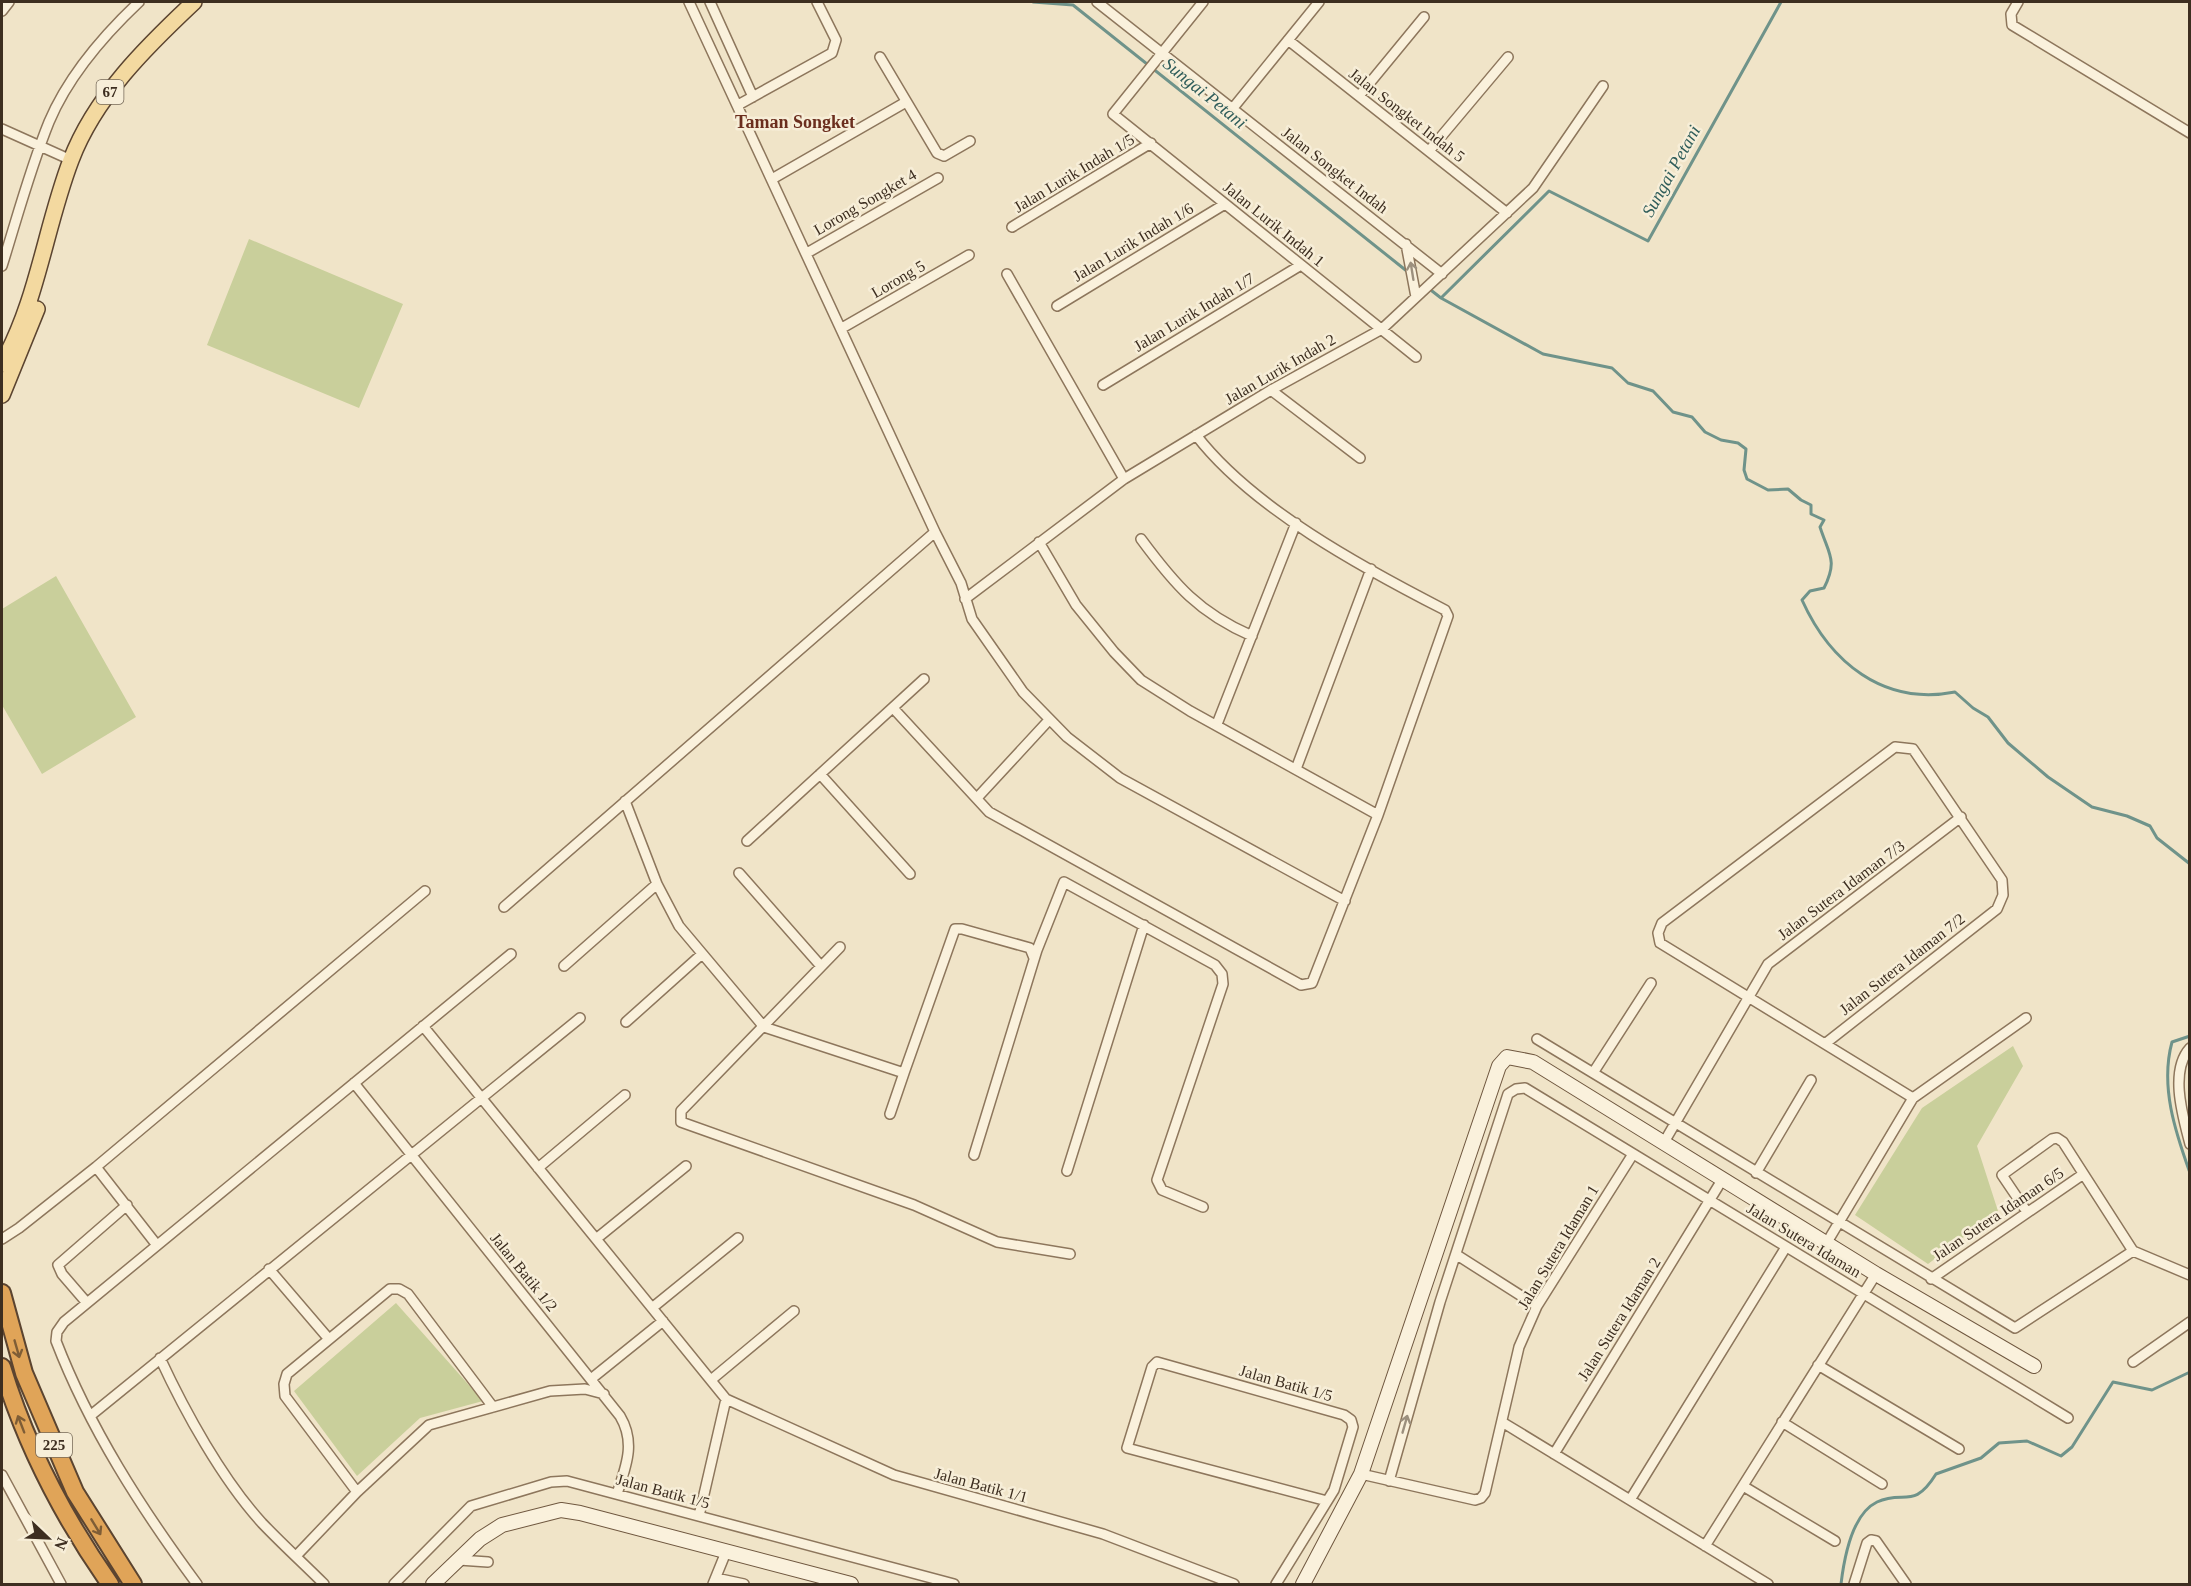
<svg xmlns="http://www.w3.org/2000/svg" width="2191" height="1586" font-family="'Times New Roman',serif">
	<rect width="100%" height="100%" fill="#f0e4c8"/>
	<path fill="#c9cf9b" d="M249,239L403,304L359,408L207,345Z
		M56,576L136,717L42,774L2,705V609Z
		M2013,1046L2023,1066L1977,1146L1998,1211L1928,1264L1855,1215L1922,1108Z
		M396,1303L483,1401L420,1418L357,1476L294,1391Z"/>
	<g fill="none" stroke-linecap="round" stroke-linejoin="round">
		<path stroke="#6f938a" stroke-width="3" d="M1033,2L1073,5L1408,272
			M1432,291L1441,298L1549,191L1648,241L1781,2
			M1441,298L1543,354L1612,368L1628,383L1653,391L1673,412L1692,417L1705,432L1721,440L1738,443L1746,449L1744,470L1747,479L1768,490L1788,489L1801,500L1811,505V514L1824,520L1820,527C1829,555 1838,560 1824,588L1810,591L1802,600C1830,662 1883,706 1955,692L1973,708L1988,717L2008,743L2048,777L2092,807L2127,816L2150,826L2157,838L2190,864
			M2190,1036L2172,1042C2160,1086 2175,1131 2190,1173
			M1841,1584C1844,1559 1852,1514 1877,1502C1904,1489 1913,1511 1936,1474L1981,1458L1999,1443L2027,1441L2061,1456L2072,1447L2113,1382L2152,1390L2190,1372"/>
		<defs>
			<path id="street" d="M710,2L753,97
				M1097,2L1442,274
				M1203,2L1113,114L1416,357
				M2018,2L2011,14L2012,25L2190,133
				M2,11L9,2
				M1288,40L1507,213
				M880,57L937,153L944,156L970,141
				M1359,96L1424,17
				M738,105L832,53L836,40L817,2
				M1233,108L1319,2
				M2,129L71,160
				M1429,151L1508,57
				M772,179L906,102
				M1012,227L1151,143
				M1406,244L1416,297
				M807,253L938,178
				M2,266C17,218 30,169 49,122C68,77 104,35 139,2
				M1007,274L1124,479
				M1057,306L1225,204
				M842,328L969,255
				M1103,385L1301,265
				M1271,390L1360,458
				M935,532L961,583L972,619L1023,692L1067,737L1120,778L1345,901
				M1141,539C1175,585 1199,613 1252,636
				M1039,542L1076,605L1114,652L1141,680L1190,711L1378,815
				M965,599L1124,479L1271,390L1382,329L1533,188L1603,86
				M893,708L989,812L1301,985L1312,983L1378,815L1448,616L1445,610C1363,568 1252,508 1196,435
				M1217,724L1296,523
				M1296,769L1371,569
				M820,774L910,874
				M977,798L1049,720
				M625,801L657,884L679,926L764,1027L904,1073L955,929H962L1030,948L1034,958
				M747,841L924,679
				M739,873L820,965
				M504,907L935,532L689,2
				M840,947L681,1111V1122L914,1205L997,1242L1070,1254
				M564,966L657,884
				M626,1022L702,954
				M423,1026L726,1399L894,1475L1103,1534L1234,1584
				M1537,1039L2015,1328L2133,1251
				M1826,1043L1997,909L2003,895L2002,880L1913,749L1895,747L1662,923L1658,933L1660,943L1913,1098
				M2190,1048C2169,1071 2183,1117 2190,1144
				M1593,1073L1651,983
				M354,1083L620,1416C636,1443 626,1466 617,1494
				M890,1114L904,1073
				M1663,1144L1768,964L1961,817
				M974,1155L1037,950L1064,882L1215,965L1222,974L1223,984L1157,1180L1162,1190L1203,1207
				M96,1167L156,1244
				M538,1168L625,1095
				M1067,1171L1144,925
				M1756,1173L1811,1080
				M2027,1212L2002,1175L2052,1139L2057,1138L2063,1142L2133,1251L2190,1275
				M2,1239L19,1228L96,1167L425,891
				M596,1239L686,1166
				M1826,1244L1913,1098L2026,1018
				M1457,1255L1537,1306
				M269,1269L328,1338
				M1931,1279L2082,1175
				M87,1303L62,1274L58,1265L127,1205
				M652,1308L738,1238
				M160,1358C185,1412 222,1479 262,1523C282,1544 304,1564 324,1584
				M2133,1362L2190,1322
				M1818,1365L1959,1449
				M591,1379L663,1321
				M711,1380L794,1311
				M90,1416L580,1018
				M1502,1422L1768,1584
				M1782,1422L1882,1484
				M1554,1454L1722,1180
				M1361,1474L1475,1500L1481,1498L1485,1493L1519,1347L1537,1306L1633,1154
				M2,1475L61,1584
				M1389,1481L1440,1302L1508,1094L1516,1089L1525,1088L2068,1418
				M1743,1486L1835,1541
				M357,1492L285,1396L284,1384L287,1374L390,1289H399L408,1294L493,1407
				M1630,1500L1786,1247
				M699,1516L726,1399
				M1705,1546L1876,1274
				M296,1556L357,1492L429,1425L550,1391L585,1389L604,1394
				M459,1560L488,1562
				M716,1578L744,1584
				M197,1584C141,1508 90,1429 56,1341L57,1332L64,1322L511,954
				M394,1584L471,1506L551,1482L567,1481L954,1584
				M713,1584L726,1552
				M1276,1584L1334,1490L1353,1427L1351,1420L1344,1415L1157,1362L1152,1367L1127,1448L1327,1501
				M1854,1584L1867,1543L1871,1540L1876,1541L1906,1584"/>
			<path id="secondary" d="M433,1584L480,1539L502,1525L561,1510L580,1513L851,1584
				M1303,1584L1361,1474L1499,1066L1507,1057L1533,1062L1876,1274L2034,1366"/>
			<path id="primary" d="M2,364C38,300 45,228 71,160C95,97 146,47 194,2
				M2,395L37,309"/>
			<path id="highway" d="M2,1293L24,1373L75,1492L133,1584
				M2,1367C26,1446 63,1517 110,1584"/>
		</defs>
		<use href="#street" stroke="#8d765c" stroke-width="12"/>
		<use href="#secondary" stroke="#6f573f" stroke-width="16"/>
		<use href="#primary" stroke="#5b4430" stroke-width="18"/>
		<use href="#highway" stroke="#5b4430" stroke-width="20"/>
		<use href="#street" stroke="#faf1dc" stroke-width="9"/>
		<use href="#secondary" stroke="#faf1dc" stroke-width="14"/>
		<use href="#primary" stroke="#f3d9a0" stroke-width="15"/>
		<use href="#highway" stroke="#e0a458" stroke-width="16"/>
	</g>
	<defs><path id="oneway-shaft" d="M-6 0H5M1.5-3L5.5 0L1.5 3" fill="none" stroke-width="1.6" stroke-linecap="round" stroke-linejoin="round" transform="scale(1.5)"/></defs>
	<g stroke="#9c907e">
		<use href="#oneway-shaft" transform="translate(1412 271) rotate(-99)"/>
		<use href="#oneway-shaft" transform="translate(1405 1424) rotate(-74)"/>
	</g>
	<g stroke="#7e5d36">
		<use href="#oneway-shaft" transform="translate(17 1349) rotate(74)"/>
		<use href="#oneway-shaft" transform="translate(21 1424) rotate(-111)"/>
		<use href="#oneway-shaft" transform="translate(96 1527) rotate(59)"/>
	</g>
	<g text-anchor="middle" dominant-baseline="central" stroke-width="5" stroke-linejoin="round" paint-order="stroke">
		<g fill="#f7eed8" stroke="#756857" stroke-width="1.5">
			<rect x="96.5" y="80" width="27" height="24" rx="4.5"/>
			<rect x="36" y="1433" width="36" height="24" rx="4.5"/>
		</g>
		<g font-size="15" font-weight="bold" fill="#3d2e20">
			<text x="110" y="92">67</text>
			<text x="54" y="1445">225</text>
		</g>
		<g font-size="16" fill="#3d2e20" stroke="#f7eed8">
			<text transform="translate(1407 115) rotate(38)">Jalan Songket Indah 5</text>
			<text transform="translate(1335 170) rotate(38)">Jalan Songket Indah</text>
			<text transform="translate(1074 173) rotate(-31)">Jalan Lurik Indah 1/5</text>
			<text transform="translate(865 202) rotate(-30)">Lorong Songket 4</text>
			<text transform="translate(1274 224) rotate(39)">Jalan Lurik Indah 1</text>
			<text transform="translate(1133 242) rotate(-31)">Jalan Lurik Indah 1/6</text>
			<text transform="translate(898 279) rotate(-30)">Lorong 5</text>
			<text transform="translate(1194 312) rotate(-31)">Jalan Lurik Indah 1/7</text>
			<text transform="translate(1280 369) rotate(-30)">Jalan Lurik Indah 2</text>
			<text transform="translate(1841 890) rotate(-37)">Jalan Sutera Idaman 7/3</text>
			<text transform="translate(1902 964) rotate(-38)">Jalan Sutera Idaman 7/2</text>
			<text transform="translate(1998 1214) rotate(-34)">Jalan Sutera Idaman 6/5</text>
			<text transform="translate(1804 1240) rotate(31)">Jalan Sutera Idaman</text>
			<text transform="translate(1558 1247) rotate(-59)">Jalan Sutera Idaman 1</text>
			<text transform="translate(524 1272) rotate(51)">Jalan Batik 1/2</text>
			<text transform="translate(1619 1319) rotate(-58)">Jalan Sutera Idaman 2</text>
			<text transform="translate(1286 1383) rotate(16)">Jalan Batik 1/5</text>
			<text transform="translate(981 1485) rotate(15)">Jalan Batik 1/1</text>
			<text transform="translate(663 1491) rotate(15)">Jalan Batik 1/5</text>
		</g>
		<g font-size="18" font-style="italic" fill="#2f5d5a" stroke="#f7eed8">
			<text transform="translate(1205 93) rotate(39)">Sungai Petani</text>
			<text transform="translate(1671 171) rotate(-61)">Sungai Petani</text>
		</g>
		<g font-size="18" font-weight="bold" fill="#6b2e1e" stroke="#f7eed8">
			<text x="795" y="122">Taman Songket</text>
		</g>
	</g>
	<rect width="2191" height="1586" fill="none" stroke="#3d2e20" stroke-width="6"/>
	<g transform="translate(48 1538) rotate(113)" stroke="#f7eed8" stroke-width="4.5" paint-order="stroke">
	<path d="M0-4.5L10 22L0 15L-10 22Z" fill="#3d2e20"/>
	<text y="-9" font-size="16" font-weight="bold" text-anchor="middle" fill="#3d2e20">N</text>
	</g>
</svg>
